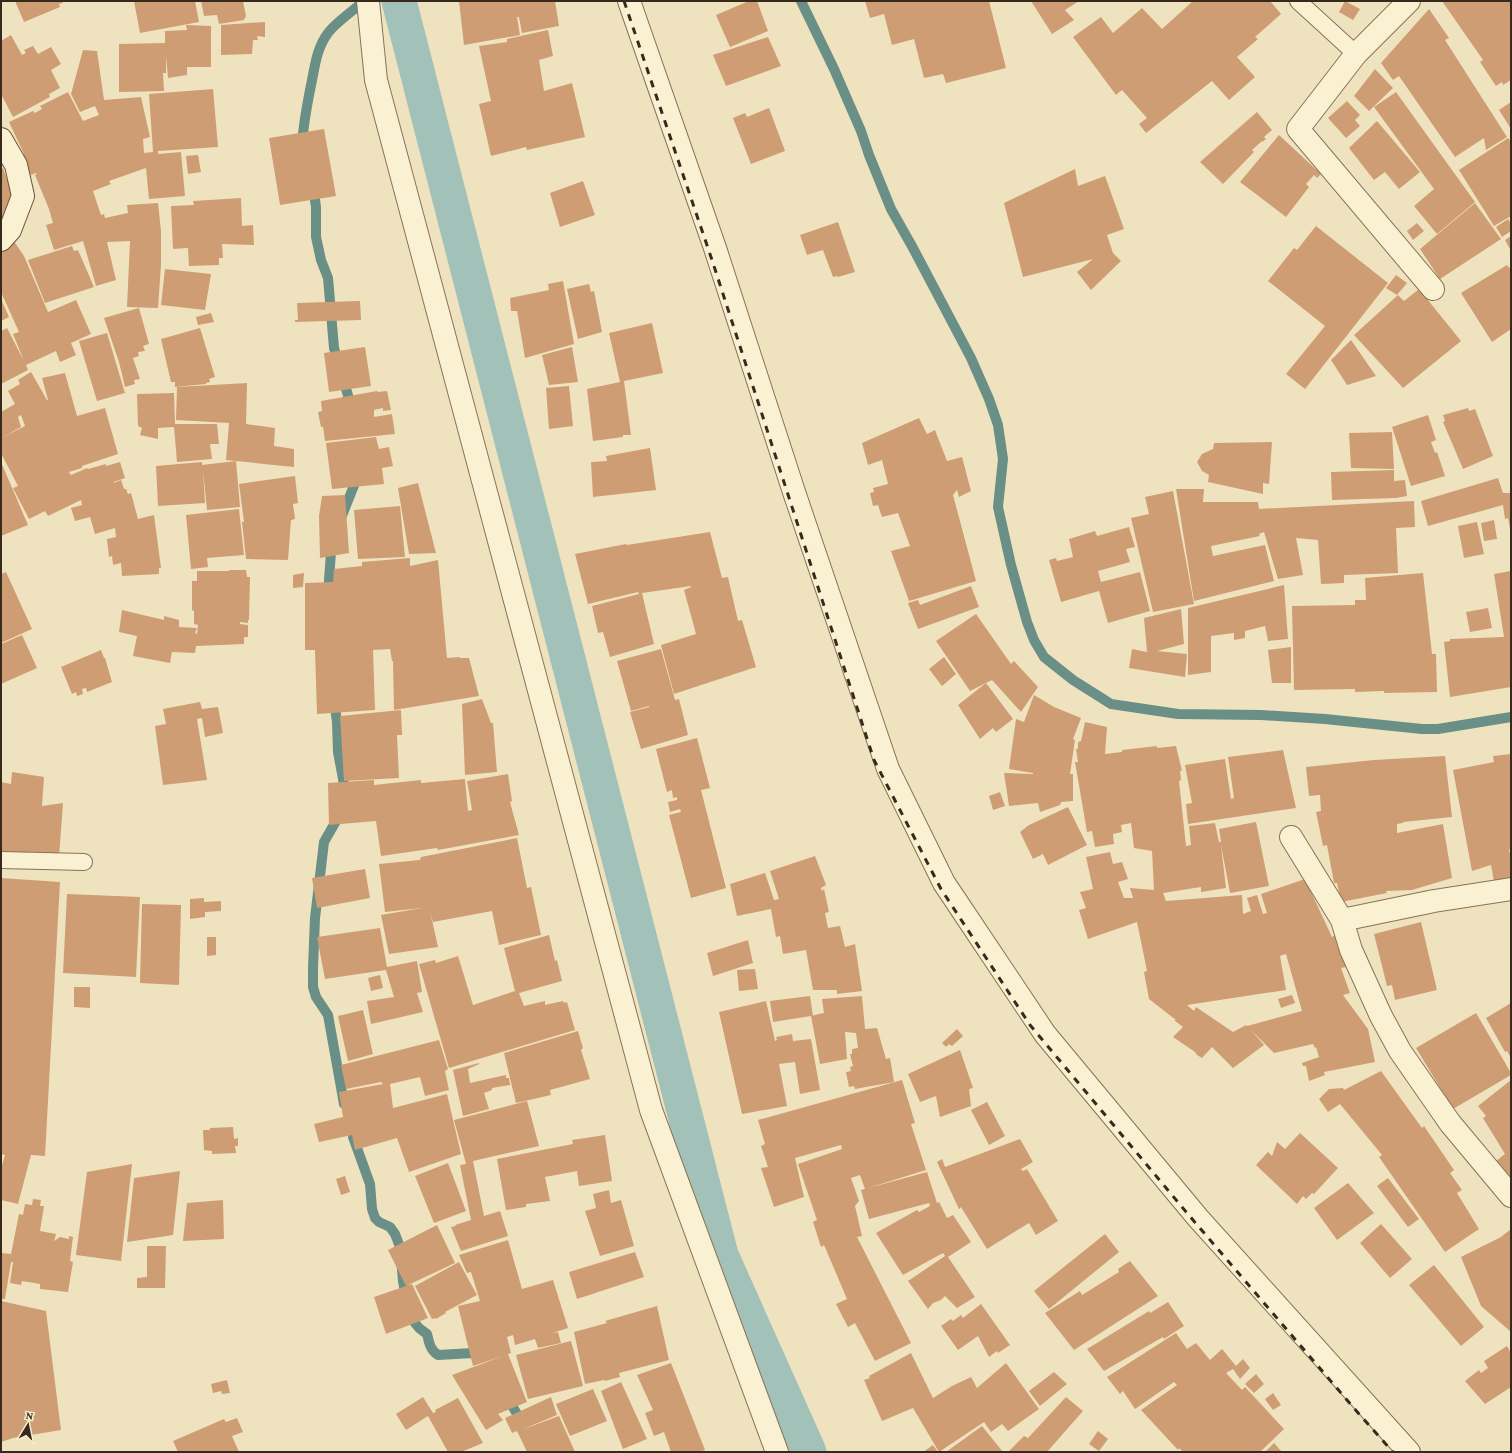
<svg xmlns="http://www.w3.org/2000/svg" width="1512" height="1453" font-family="'Crimson Pro',serif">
	<rect width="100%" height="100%" fill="#efe3bf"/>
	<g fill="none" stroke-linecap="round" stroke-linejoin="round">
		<path stroke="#698f87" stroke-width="10" d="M801,1L834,69L861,131L869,155L891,209L913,248L971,358L989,399L998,425L1003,459L998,507L1011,565L1027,622L1034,640L1044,657L1073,680L1111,704L1178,714L1261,715L1325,719L1422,729H1438L1511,717
			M302,146C303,126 307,105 311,85C315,67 316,49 328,33C335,23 354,10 364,1
			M313,186L316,207V237L321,260L328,278L334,348L352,409
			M341,518L357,478V475
			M328,594L331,552L334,543
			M334,700L337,722L338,752L346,795
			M340,814L324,842L315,918L313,968V987L316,997L328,1015L344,1104
			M353,1137L370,1184L372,1209L375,1218L379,1222L390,1227L395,1234L400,1247L403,1281L408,1310L411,1318L419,1328L427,1334C429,1342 430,1350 438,1355L473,1353L482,1356
			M507,1397L517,1414"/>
		<path stroke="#a2c1b9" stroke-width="35" d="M399,1L721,1255L809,1452"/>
	</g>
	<path fill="#cf9d73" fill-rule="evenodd" d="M15,1H62L63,3L59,4L60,7L24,22Z
		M134,1H195L199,22L140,33Z
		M201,1H243L246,16L244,20L219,24L217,15L204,16Z
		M459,1H555L559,26L522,33L519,17H517L520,35L464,45Z
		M749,1H757L768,31L730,47L716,15Z
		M865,1H989L1006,68L946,83L943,74L924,78L914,39L892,45L884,14L870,18Z
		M1031,1H1079L1065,10L1074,20L1052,34Z
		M1193,1H1270L1281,14L1255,37L1258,39L1237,57L1255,77L1229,100L1212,81L1146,133L1139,124L1147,118L1122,90L1116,95L1073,37L1101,17L1113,33L1142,8L1162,29Z
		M1345,1L1360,9L1353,20L1339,12Z
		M1442,1H1511V80L1503,85L1502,82L1496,86L1480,62L1483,60Z
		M1429,9L1449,38L1445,40L1507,137L1486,150L1484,138L1455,157L1399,76L1393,80L1381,63Z
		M265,22V37L257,36L258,40H253L252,54L221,55V25Z
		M186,25L211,26V67H187V75L168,78L166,56V73H163L164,91L119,92V44L165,43V31L187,30Z
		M548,30L553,56L539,60L544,91L572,83L585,137L527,150L526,147L491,156L479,104L491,101L479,46L507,42V39Z
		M11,35L22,55L26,53L24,50L33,46L38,54L51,47L61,64L51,70L60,88L49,94L50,97L13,117L1,94V41Z
		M768,37L781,66L726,86L713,55Z
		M83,50L97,51L104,100L141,97L150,137L143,139L144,153L153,152L149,94L213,89L218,147L158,151V154L181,152L185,196L149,199L146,168L109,181L111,184L93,191L101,215L104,214L105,218L128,213L127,205L158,203L161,231V265L158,308L127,307L130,241L107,242L116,280L96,286L83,241L54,250L46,225L53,223L49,209L35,175L37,174L36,173L31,175L30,173L27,175L17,157L24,154L9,122L33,111L35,113L42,109L40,106L68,92L83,121L99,115L95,106L80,112L71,94Z
		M1375,69L1393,88L1369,111L1354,96Z
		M1396,92L1475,202L1437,234L1414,206L1434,189L1374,107Z
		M1347,101L1360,115L1355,120L1360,126L1346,138L1328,118Z
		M1511,102V129L1499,110Z
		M769,108L785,151L751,164L733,118L745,113L747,117Z
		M1257,112L1272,130L1264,137L1266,139L1262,142V141L1252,150L1254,152L1223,184L1200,162Z
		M1377,121L1420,172L1399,189L1385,172L1374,180L1349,148Z
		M324,129L336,196L280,205L269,138Z
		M1279,135L1321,174L1317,178L1314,175L1306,184L1309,187L1286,217L1240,182Z
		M1508,138L1511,142V216L1494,226L1459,170Z
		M198,155L201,172L188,174L186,156Z
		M3,168L12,194L1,220V169Z
		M1075,169L1078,186L1105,176L1124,229L1107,235L1113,253L1121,261L1091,290L1077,272L1093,259L1023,277L1004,203Z
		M583,181L595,215L560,227L550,193Z
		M241,198L242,226L253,225L254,245L222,244L223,258H219V265L189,266L188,248L173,249L171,206L194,205L193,201Z
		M1475,203L1501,239L1440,279L1420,249Z
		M1508,219L1511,224V231L1502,237L1496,227Z
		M838,222L855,272L838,277L837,276L833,277L823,250L807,255L800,235Z
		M1417,223L1424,231L1413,240L1407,231Z
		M1316,226L1388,283L1305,389L1286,374L1325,326L1268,281L1294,248L1297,250Z
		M1511,236V251L1505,240Z
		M11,237L24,256L48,312L76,300L91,334L71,343L76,355L60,362L56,351L26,365L28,370L1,384V331L7,328L24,361L13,334L19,332L1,292V251Z
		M72,246L74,251L78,250L94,287L45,303L28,260Z
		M1507,265L1509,268L1511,266V329L1492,342L1461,293Z
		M165,269L211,274L205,310L161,305Z
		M1396,275L1407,283L1397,295L1386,288Z
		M563,281L574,344L525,358L517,311H511L510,298L549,290L548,284Z
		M589,284L591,292L594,291L602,332L578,339L567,289Z
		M1419,289L1461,341L1403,388L1354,335L1398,295L1404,301Z
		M1,299L9,317L1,321Z
		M360,301L361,320L295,322V320H298L297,303Z
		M139,308L149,344L143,346L145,351L138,352L139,356L133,358L140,379L134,380L135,384L125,387L119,362L104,318Z
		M211,313L214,322L198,325L196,317Z
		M652,323L663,373L624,381L631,435H623V437L593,441L587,389L620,382L609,333Z
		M200,328L215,377L209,379L210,382L206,383V384L175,387V382H171L161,339Z
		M107,333L125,393L97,401L79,341Z
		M1351,340L1376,376L1347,385L1331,360Z
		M365,347L371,386L329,392L324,353Z
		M572,347L578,382L549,385L542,355Z
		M31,372L47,400H48L42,378L65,373L77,416L105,408L118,454L82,466V468L69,472L71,475L87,468L88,469L106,464V466L120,462L125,478L114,482V483L121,480L124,489H126L128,494L131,493L138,519L154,515L161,568H159V574L122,576L121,563L113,565L112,556L109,557L107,539L116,537L115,528L95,534L90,517L75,521L71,508L82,505L81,500L48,516L45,511L29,519L13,488L18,486L1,453V438L25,426L21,415L18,417L21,427L1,438V412L15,404L8,391L20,384L18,380Z
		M247,383L246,424L275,428L274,446L294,449V467L226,460L229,423L176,420L177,387Z
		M569,386L573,426L549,429L546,388Z
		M377,391L378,392L387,391L391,410L383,411V408L374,410V417L392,414L395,434L325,441L323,427H321L318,412L322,411L321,401Z
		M174,393L175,424H217L219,444H210L212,459L177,462L174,427L158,428V439L140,435L142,428L138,426L137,394Z
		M1468,408L1469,411L1475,409L1493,456L1463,469L1443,422L1445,421L1443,415Z
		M1428,415L1436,440L1431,442L1435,453L1437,452L1445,476L1411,486L1392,427Z
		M919,418L927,434L935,430L947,461L962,457L971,491L959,497L957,490L953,495L976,581L909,601L891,551L910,546L898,513L882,517L878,505L873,506L870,493L874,492L873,488L888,484L882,460L868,465L862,443Z
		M1392,432L1394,469L1351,468L1349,433Z
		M376,437L379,449L389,447L393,466L382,468L384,484L332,489L326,443Z
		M1272,442L1269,484L1263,483V494L1208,482L1209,475L1202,471L1197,462L1202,454L1213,449L1214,443Z
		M650,448L656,490L593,497L591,462L607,461L606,456Z
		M236,461L240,507L207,510L203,470L205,503L158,506L156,466L202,462V465Z
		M1,462L28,525L1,536Z
		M1394,470V481L1405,480L1407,496L1396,498L1332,500L1331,472Z
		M295,476L298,503L293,504L295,519L291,520L288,560L246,559L242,522H244L239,484Z
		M1498,478L1503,493H1511V534L1508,518L1505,519L1503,505L1428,526L1421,501Z
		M418,483L436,553L409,554L398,488Z
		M1176,489H1204L1203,502H1258L1259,509L1414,501L1415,527L1396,528L1398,573L1344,575V583L1321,584L1318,540L1296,538L1303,575L1278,579L1264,532L1259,534L1260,536L1211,546L1213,556L1265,545L1274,581L1194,601Z
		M1173,491L1194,604L1153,612L1131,518L1149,514L1145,497Z
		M345,495L349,553L320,558L319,516L322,496Z
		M400,506L405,557L358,559L354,510Z
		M239,509L244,555L207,558L208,567L191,569L186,515Z
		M1494,520L1497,539L1484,541L1481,523Z
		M1477,522L1484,554L1464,558L1458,526Z
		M1129,527L1135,547L1126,549L1130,562L1098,571L1101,582L1140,572L1150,611L1108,623L1099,591L1061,602L1049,560L1056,558L1057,561L1073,557L1069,539L1095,531L1097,536Z
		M710,532L722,578L728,577L738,621L742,620L756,667L674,694L661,645L696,634L684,590L691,587V586L642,593L654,644L610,657L603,632L598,633L592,606L639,594L638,592L588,604L575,554L626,544L627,545Z
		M410,558V566L438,560L447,658L460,657V658H469L479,696L394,710L393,661H392L390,649L373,650L375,710L317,714L315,650H305V583L333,582L334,569L362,566V562Z
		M229,570H246L247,577H250L249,620H248V623L240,622V624L248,625V637H244V644L196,646L195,653L172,652L170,663L133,656L137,636L119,632L122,610L164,620V616L179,620V627L197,628L195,633L197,634L198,625L194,624V611L192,610V581H197V571H229Z
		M1511,571V687L1450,697L1444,642L1450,641V639L1504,637L1494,574Z
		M6,572L32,629L1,643V574Z
		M304,573L303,587L293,588V575Z
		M1423,573L1432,654H1436L1437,692L1384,693V691L1355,692V689L1294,690L1292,606L1355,605V600H1366L1365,578Z
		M1284,585L1288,639L1268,641L1265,626L1245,631V638L1234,640V633L1211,636V672L1188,675V608Z
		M971,586L979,607L918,629L908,603L918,600L920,605Z
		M1488,608L1492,628L1470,632L1466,612Z
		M1181,609L1184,644L1157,651L1187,654L1185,677L1129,668L1132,649L1147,652L1144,618Z
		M976,614L1011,664L1014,661L1038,687L1021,712L992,680L970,691L936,641Z
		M22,635L37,668L1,684V644Z
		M1291,647V683H1272L1268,650Z
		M661,649L675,700L679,699L688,735L641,749L630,712L649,707V706L631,711L617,661Z
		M101,650L104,658H105L112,682L87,692L86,688L82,689L83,694L77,696L76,692L72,694L61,667Z
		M944,657L956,674L942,686L929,669Z
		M986,683L1013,719L996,732L993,728L980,739L958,705Z
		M1034,695L1054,707L1081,718L1073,739L1075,740L1070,774H1073V801L1061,802L1060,805L1040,812L1038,803L1009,806L1004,773L1033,774V773L1009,769L1016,719L1024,722Z
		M482,699L491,723H493L497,772L465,775L462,704Z
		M200,702L202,709L218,707L223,733L205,737L202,718L197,719L207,780L163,785L155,726L166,724L163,709Z
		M401,710L402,735H397L399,778L344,781L340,716Z
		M1085,722L1107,727L1105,754L1122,752V750L1157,746V748L1176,746L1182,771H1180L1181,780L1179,781L1186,846L1191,845L1189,826L1215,823L1219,842H1221L1219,829L1256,822L1269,886L1230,893L1221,845L1226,888L1201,892V887L1163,893L1166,901L1242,895L1243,914L1251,911L1247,898L1257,895L1263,914L1267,913L1261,894L1305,879L1332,937L1335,935L1346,967L1341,968L1350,993L1343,995L1368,1029L1375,1062L1324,1072L1325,1075L1309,1081L1306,1066H1303L1302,1063L1319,1057L1316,1047L1315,1048L1313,1044L1274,1053L1251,1030L1264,1045L1233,1068L1212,1047L1202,1058L1197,1055L1195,1052L1173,1037L1183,1027L1174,1020H1176L1149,999L1144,972L1147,971L1137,922L1088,939L1079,910L1086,908L1080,892L1093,889L1086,857L1110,852L1113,864L1122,862L1128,879L1118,882L1124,898H1133L1130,888L1154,890L1152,851L1134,848L1131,823L1121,825L1122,832L1113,834L1114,844L1095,847L1092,831L1087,832L1075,762H1078L1076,749H1078V742L1081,741ZM1286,954L1302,1011L1247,1026L1246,1025L1233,1032L1196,1007L1194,1011L1187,1005L1286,990L1280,956Z
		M697,738L710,788L701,790L726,888L691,898L669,815L681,812L680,809L670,812L668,802L677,800V797L673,798L672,790L667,792L656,749Z
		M1283,750L1296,808L1188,824L1186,804L1192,803L1185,765L1225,759L1231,799L1234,798L1228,757Z
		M1511,754V849H1509L1511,859V879L1494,882L1491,865L1472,871L1453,770L1494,762L1493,756Z
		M1445,756L1452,817L1403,822V823L1397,824V833L1443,824L1452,878L1412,890L1386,891L1387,893L1341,902L1337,883H1334L1327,845L1323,846L1316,812L1321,811L1320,795L1309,796L1306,767L1374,760Z
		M12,772L44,777L42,806L63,803L59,857L1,856V782L11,784Z
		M508,774L512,801L510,802L519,835L438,850L437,848L381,856L376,821L329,825L328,783L374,780V785L421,780V783L465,779L468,811L472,810L467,781Z
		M1000,792L1005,806L993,810L989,796Z
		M1068,807L1087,845L1048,865L1043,854L1033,859L1020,832L1029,825Z
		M517,838L527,888L531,887L541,935L499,945L492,911L433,922L430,911L438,947L389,954L381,915L422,908L385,912L379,864L420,860L421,857Z
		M815,856L826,885L821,888L822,891L824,889L829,912L825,913L828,928L840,926L845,947L855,944L862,991L837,994V990H813L806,950L783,954L780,936L776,937L771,909L737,916L730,884L765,873L774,900L779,899L770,871Z
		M365,869L370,898L317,908L312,878Z
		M1,878L60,882L45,1156L31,1155L18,1204L1,1200V1169L5,1155L1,1154Z
		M67,894L140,897L136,977L63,973Z
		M204,898V902L221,901V911L205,912V917L190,919V899Z
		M142,904L181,905L179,985L140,983Z
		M1421,922L1437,990L1395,1000L1392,985L1387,986L1374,934Z
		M380,928L387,967L417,961L422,992L417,993L423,1012L371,1024L367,1001L394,997L386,970L325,979L317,937Z
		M549,935L555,961L557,960L562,981L519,993L524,1006L545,1001V1005L563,1001L564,1003L567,1002L575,1030L449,1068L419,964L435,960L436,963L458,956L473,1005L515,991L504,948Z
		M207,937H216V955L207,956Z
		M748,940L753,963L713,976L707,953Z
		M755,969L758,989L739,991L737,970Z
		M380,975L383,988L371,991L368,978Z
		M74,987H90V1008L74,1007Z
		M1292,995L1295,1003L1281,1008L1278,999Z
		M810,996L813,1016L814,1015L824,1013L822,999L862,996L865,1029L877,1028L886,1059L890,1058L894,1082L855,1089L854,1086L849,1087L846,1072L851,1071L850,1067L853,1066L850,1054H852V1049L858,1048L856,1033L845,1032L847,1059L820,1064L811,1016L773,1022L770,1001Z
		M766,1001L775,1041L777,1040L776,1037L792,1034L793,1041L811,1039L820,1090L800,1094L795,1062L779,1064L787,1106L742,1114L719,1012Z
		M1511,1003V1058L1507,1051L1505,1052L1486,1018Z
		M363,1010L373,1054L348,1061L338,1016Z
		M1476,1013L1511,1073V1075L1453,1109L1416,1048Z
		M957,1029L963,1036L952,1046L949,1044L946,1047L942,1043Z
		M578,1031L583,1048L581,1050L590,1079L550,1090L551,1095L516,1103L504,1053Z
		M439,1040L448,1069L445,1071L449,1090L425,1096L420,1077L390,1084L393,1108L447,1094L461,1154L409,1172L397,1138L355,1150L352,1135L319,1142L314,1124L343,1117L339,1092L383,1084L381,1082L346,1089L341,1065Z
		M960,1050L973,1088L969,1089L971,1106L940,1117L936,1096L920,1102L908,1074Z
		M479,1063V1064L468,1069L470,1083L506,1075V1078H509L510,1085L492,1088V1090L484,1093L489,1109L463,1116L453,1070Z
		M1381,1071L1422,1128L1424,1126L1454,1170L1450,1173L1462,1190L1457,1193L1479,1229L1445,1252L1379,1157L1382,1155L1340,1104L1328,1112L1319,1099L1329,1089L1343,1088L1344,1090Z
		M902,1080L915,1123L911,1124L926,1170L865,1189L860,1175L851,1178L859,1201L855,1206L862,1236L857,1237L911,1343L875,1361L855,1323L848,1327L836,1304L847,1299L824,1245L821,1247L813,1222L817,1220L798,1164L842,1149L841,1145L795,1158L804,1197L774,1207L761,1168L768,1167L761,1146L765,1144L758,1120Z
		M1511,1080V1187L1491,1165L1505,1154L1483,1118L1486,1116L1478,1106Z
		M527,1101L539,1146L473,1161L484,1216L500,1211L508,1236L461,1251L451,1227L456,1226L455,1225L471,1220L460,1165L466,1164L454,1120Z
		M987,1102L1005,1136L989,1145L971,1110Z
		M233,1127L234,1139L238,1138V1146H235L236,1153L212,1154V1151L204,1150L203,1130H210V1128Z
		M1300,1133L1338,1168L1314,1194L1312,1193L1306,1199L1303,1196L1297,1204L1256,1165L1268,1152L1272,1156L1277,1142L1285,1149Z
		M605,1135L612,1181L579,1186L577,1171L545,1177L550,1201L526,1204V1207L506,1210L497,1159L573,1144L572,1140Z
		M1020,1139L1033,1162L1021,1169L1023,1171L1027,1169L1058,1221L1036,1235L1029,1223L987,1249L961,1207L959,1209L937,1162L942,1159L945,1167Z
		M448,1163L466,1211L434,1223L415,1176Z
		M132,1164L121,1261L76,1255L87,1172Z
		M180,1171L173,1235L127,1242L134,1178Z
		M927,1172L937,1203L939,1202L947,1218L953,1215L971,1242L948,1257L975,1297L957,1308L945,1296L941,1300L933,1303L928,1309L908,1281L945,1256L943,1253L903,1275L876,1233L917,1210L919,1212L930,1206L929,1203L869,1219L861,1190Z
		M345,1176L350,1192L341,1195L336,1179Z
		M1388,1178L1419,1219L1408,1227L1377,1186Z
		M1348,1183L1374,1213L1337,1240L1314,1208Z
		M609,1190L611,1203L621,1200L634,1246L600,1256L585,1211L596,1208L593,1194Z
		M33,1199L41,1200L40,1206H44L40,1231L56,1234L54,1241L60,1237L69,1239V1236L73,1237L70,1261L73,1262L68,1292L40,1289V1284L22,1281L21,1285L10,1283L13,1262H11L5,1299H1V1253L11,1254L19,1214L23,1215L25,1204L32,1205Z
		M223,1200L224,1239L183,1241L187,1203Z
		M1381,1224L1412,1259L1390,1278L1360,1243Z
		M437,1225L455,1263L406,1286L388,1250Z
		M1511,1229V1332L1481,1306L1461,1257L1501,1237Z
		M1105,1234L1119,1252L1049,1309L1034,1291Z
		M508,1240L522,1289L553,1280L568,1328L552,1333L558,1332L561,1343L538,1348L535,1339L515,1345L513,1335L507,1337L511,1353L508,1354L527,1402L498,1414L503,1420L486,1430L452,1375L503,1356L473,1366L458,1306L480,1301L471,1272L467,1273L459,1255Z
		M147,1246H166L165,1288H137V1278L147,1277Z
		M635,1252L644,1277L577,1299L569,1272Z
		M1130,1261L1158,1296L1074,1350L1045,1313L1080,1291L1082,1295L1119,1272L1118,1269Z
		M459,1262L477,1295L445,1312L446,1313L436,1319L435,1318L432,1319L415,1286Z
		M1434,1265L1484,1327L1461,1346L1409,1285Z
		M412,1284L428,1318L386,1334L374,1297Z
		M1,1301L46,1311L61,1430L13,1438L1,1442Z
		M1168,1302L1184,1326L1164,1339L1163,1337L1104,1371L1087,1349L1149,1311L1150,1313Z
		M981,1304L1010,1345L998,1353L997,1351L989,1357L978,1336L958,1350L941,1326L951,1319L953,1321L961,1315L963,1318Z
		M657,1306L669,1360L619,1373L620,1377L605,1381L604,1380L585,1384L574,1332L607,1323L605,1321Z
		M1176,1333L1187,1349L1196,1343L1210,1360L1222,1349L1236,1366L1243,1359L1250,1368L1240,1379L1233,1369L1226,1373L1242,1390L1245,1387L1284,1429L1260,1452H1183L1179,1448L1178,1450L1141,1410L1177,1385L1174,1382L1135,1409L1123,1391L1120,1394L1107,1377Z
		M571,1341L583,1386L528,1399L516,1355Z
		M1507,1346L1511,1353V1387L1485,1404L1465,1381L1479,1370L1481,1373L1488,1368L1484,1361Z
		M911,1353L933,1398L952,1386L971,1377L977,1388L1006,1363L1039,1409L1008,1431L1002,1424L991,1432L984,1422L939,1452L913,1408L882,1421L864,1380L870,1378L869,1376Z
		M671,1363L705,1450L699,1452H671L664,1432L654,1436L645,1413L653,1410L637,1375Z
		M1054,1372L1067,1384L1040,1406L1029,1391Z
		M1256,1374L1264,1384L1254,1393L1245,1384Z
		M227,1380L230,1393L222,1394L221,1391L213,1393L211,1384Z
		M621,1382L647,1439L623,1449L601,1391Z
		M593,1389L607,1421L570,1436L556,1404Z
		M1273,1393L1281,1405L1273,1410L1265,1399Z
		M423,1397L433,1413L436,1412L435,1410L458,1398L483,1443L461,1452H448L428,1416L406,1430L396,1414Z
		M551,1397L557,1415L521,1430L559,1416L575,1452H527L517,1431L512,1433L505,1418Z
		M1066,1397L1083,1411L1047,1452H1008L1024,1436L1028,1438Z
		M237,1418L243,1432L232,1436L239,1452H178L173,1441L224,1419L226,1422Z
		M982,1426L1003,1452H946Z
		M1098,1431L1108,1439L1099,1451L1089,1444Z
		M1274,1443L1282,1452H1265Z
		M933,1445L938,1452H923Z"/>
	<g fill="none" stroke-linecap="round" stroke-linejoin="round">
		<defs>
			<path id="lane" d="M1298,1L1356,54
				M1,860L84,862"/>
			<path id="street" d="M368,1L376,80L651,1110L777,1452
				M629,1L715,248L794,492L888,769L944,883L1045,1034L1198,1218L1409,1452
				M1409,1L1356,54L1298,129L1433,289
				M1291,837L1342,920L1351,950L1381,1016L1400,1051L1450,1123L1511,1196
				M1342,920L1434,901L1511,889"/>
			<path id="secondary" d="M1,139L16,165L23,196L10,230L1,240"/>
		</defs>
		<use href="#lane" stroke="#887357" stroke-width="18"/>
		<use href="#street" stroke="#887357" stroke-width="24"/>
		<use href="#secondary" stroke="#6a543a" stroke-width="24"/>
		<use href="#lane" stroke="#faf0d2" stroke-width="16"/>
		<use href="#street" stroke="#faf0d2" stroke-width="22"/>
		<use href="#secondary" stroke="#faf0d2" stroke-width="22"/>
		<path stroke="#372a1c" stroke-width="3" stroke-dasharray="7 7" stroke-linecap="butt" d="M624,1L712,260L874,760L941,889L1030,1025L1187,1213L1359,1414L1393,1452"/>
	</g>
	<rect width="1512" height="1453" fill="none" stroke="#372a1c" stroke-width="4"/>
	<g transform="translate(28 1425) rotate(10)" stroke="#f6edce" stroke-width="3" paint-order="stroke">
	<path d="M0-3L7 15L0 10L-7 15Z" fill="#372a1c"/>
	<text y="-6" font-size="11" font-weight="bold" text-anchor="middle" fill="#372a1c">N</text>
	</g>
</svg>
